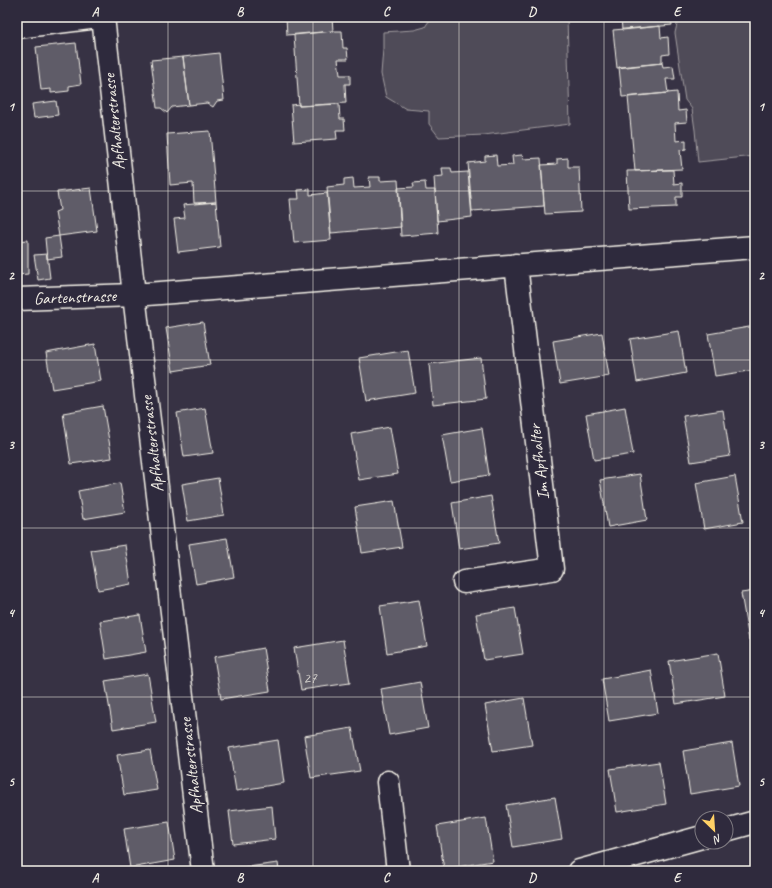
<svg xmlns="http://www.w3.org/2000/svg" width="772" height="888" font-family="Caveat,sans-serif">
	<rect width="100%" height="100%" fill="#373244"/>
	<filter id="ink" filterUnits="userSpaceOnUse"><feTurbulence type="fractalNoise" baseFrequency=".025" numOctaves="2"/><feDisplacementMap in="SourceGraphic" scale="8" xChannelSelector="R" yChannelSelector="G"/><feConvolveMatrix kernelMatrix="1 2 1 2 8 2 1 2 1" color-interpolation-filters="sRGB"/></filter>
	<g filter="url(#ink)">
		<path fill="#504b59" stroke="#a29ea0" d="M452,17H567L570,124L484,135L439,137L429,124V111L406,109L386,97L381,74L383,49V32L414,30L425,27L429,21L452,19Z
			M683,17H750L755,50V156L698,162L695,130L692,109L685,100L675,33L678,20Z"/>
		<path fill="#5f5c67" stroke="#f4f1e8" d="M286,17H332L333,31L287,35Z
			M621,17H671L672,25L622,30Z
			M660,26L661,38L668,37L669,54L662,55V63L617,68L613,30Z
			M333,31H342L343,48H347L348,59H338L340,75H350V84H345L346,103L299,106L294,35Z
			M76,43L81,84L69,86V91L51,93V89L41,90L36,47Z
			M219,53L224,100L217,101L213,107L207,103L189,105L183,57Z
			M183,57L189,105L172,107L167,113L161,108H157L151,60Z
			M662,63L663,67L673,66L675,79H666L668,93L622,97L619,67Z
			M677,92L678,111L686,110L687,122L675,123L676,141L686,140V149L680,150L682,169L635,171L628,97Z
			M56,101L58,115L34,118L32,104Z
			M299,104V106L339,104L340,119H344L345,130H336L337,139L294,142L291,105Z
			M17,110L20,146H17Z
			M210,131L216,202L194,203L193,183L170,185L167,134Z
			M496,155L497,166L513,165L512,156L522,155L523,159L541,158L544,206L472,211L468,163L485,161V156Z
			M568,158V167H579L581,212L545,214L541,165L557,164V159Z
			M442,168H451L452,173L468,172L472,217L437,221L434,177L443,176Z
			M673,170L674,184L682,183V197H676V207L629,209L627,171Z
			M369,177H380V181L398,180L401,227L331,233L327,187L344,185V179L353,178L354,188L370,187Z
			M425,182L426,190H435L438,233L401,236L398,188L414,187L413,183Z
			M91,188L97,231L59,236L55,212L60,210L57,192Z
			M310,189V195L327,193L331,240L294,243L290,199H299L298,190Z
			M216,202L220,247L178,252L174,219L185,218L183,205Z
			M59,236L62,257L47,259L45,238Z
			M28,240V274L17,275V241Z
			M47,254L50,278L38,280L34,255Z
			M203,322L210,365L173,371L166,328Z
			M755,326V370L715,376L708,334Z
			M679,331L686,373L637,382L630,339Z
			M602,333L609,376L560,384L553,341Z
			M95,344L101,381L52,389L46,353Z
			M408,350L415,393L366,401L359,358Z
			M481,358L486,399L433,405L429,364Z
			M103,406L112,458L71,464L63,413Z
			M625,407L633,454L594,460L586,414Z
			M205,408L213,453L184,457L177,413Z
			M723,410L730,456L691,462L683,416Z
			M390,427L398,474L359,480L351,434Z
			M482,428L489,475L450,481L442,435Z
			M640,474L647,520L608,527L600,480Z
			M735,476L743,522L704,529L696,483Z
			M218,478L224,515L188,521L182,484Z
			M120,483L125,512L83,519L78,491Z
			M491,496L499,543L459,549L452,503Z
			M394,501L402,547L362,553L355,507Z
			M227,538L234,577L196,584L189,544Z
			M125,545L131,584L98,590L91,550Z
			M755,591V638L749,640L741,593Z
			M419,600L427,646L387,653L380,606Z
			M515,608L523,654L484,660L476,614Z
			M140,615L146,652L106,659L100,621Z
			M343,640L350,683L301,690L294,648Z
			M263,648L270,691L221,699L214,657Z
			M718,653L725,696L676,704L669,661Z
			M651,670L658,713L609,721L602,679Z
			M148,674L156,722L113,729L105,681Z
			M420,682L428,728L389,735L381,689Z
			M524,698L532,745L493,751L485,705Z
			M352,728L360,771L311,778L304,736Z
			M278,740L284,783L236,791L229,748Z
			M732,743L739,786L690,794L683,751Z
			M150,750L157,790L124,795L117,755Z
			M659,762L666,804L617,812L610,769Z
			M555,797L562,839L513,847L506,805Z
			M272,806L275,839L233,844L229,811Z
			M486,818L493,861L444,869L437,826Z
			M169,822L175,860L130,868L124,829Z
			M278,863L279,871H233V869Z"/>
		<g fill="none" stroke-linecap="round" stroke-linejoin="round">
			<defs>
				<path id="minor" d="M103,17L134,295L203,871
					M17,27L98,17
					M17,299L134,295L755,247
					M464,582L552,569L516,265
					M388,782L398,871
					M726,830L755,822
					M579,871L702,837"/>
			</defs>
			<use href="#minor" stroke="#f4f1e8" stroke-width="25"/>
			<use href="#minor" stroke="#2f2a3d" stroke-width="22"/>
		</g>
	</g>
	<path fill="none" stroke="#f4f1e8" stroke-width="1" stroke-opacity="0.55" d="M168,17V871M313,17V871M459,17V871M604,17V871M17,191H755M17,360H755M17,528H755M17,697H755"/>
	<g text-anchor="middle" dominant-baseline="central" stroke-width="4" stroke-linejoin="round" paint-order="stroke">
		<g font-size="15" fill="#cfccc8">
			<text x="310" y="678">27</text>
		</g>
		<g font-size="17" fill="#f4f1e8" stroke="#2f2a3d">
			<text transform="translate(114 122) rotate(-96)">Apfhalterstrasse</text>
			<text transform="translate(75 297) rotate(-2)">Gartenstrasse</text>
			<text transform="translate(152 444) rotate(-97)">Apfhalterstrasse</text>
			<text transform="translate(539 462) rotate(-97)">Im Apfhalter</text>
			<text transform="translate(191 766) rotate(-97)">Apfhalterstrasse</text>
		</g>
	</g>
	<rect width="772" height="888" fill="none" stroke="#2f2a3d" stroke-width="44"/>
	<g transform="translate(714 830) rotate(155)"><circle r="19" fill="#2f2a3d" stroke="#7e7a81"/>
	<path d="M0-3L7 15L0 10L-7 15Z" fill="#ffd166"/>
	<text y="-6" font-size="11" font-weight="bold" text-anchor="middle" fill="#f4f1e8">N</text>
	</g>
	<rect x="22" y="22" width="728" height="844" fill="none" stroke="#f4f1e8" stroke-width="1.5"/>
	<g font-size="13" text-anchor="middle" font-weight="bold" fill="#f4f1e8">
		<text x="95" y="16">A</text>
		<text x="240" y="16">B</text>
		<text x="386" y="16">C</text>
		<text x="532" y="16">D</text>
		<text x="677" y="16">E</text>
		<text x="11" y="111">1</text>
		<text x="761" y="111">1</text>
		<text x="11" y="280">2</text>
		<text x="761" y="280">2</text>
		<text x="11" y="449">3</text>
		<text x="761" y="449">3</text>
		<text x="11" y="617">4</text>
		<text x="761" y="617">4</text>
		<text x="11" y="786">5</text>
		<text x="761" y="786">5</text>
		<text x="95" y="882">A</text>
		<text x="240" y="882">B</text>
		<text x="386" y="882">C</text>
		<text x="532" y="882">D</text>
		<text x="677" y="882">E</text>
	</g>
</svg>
